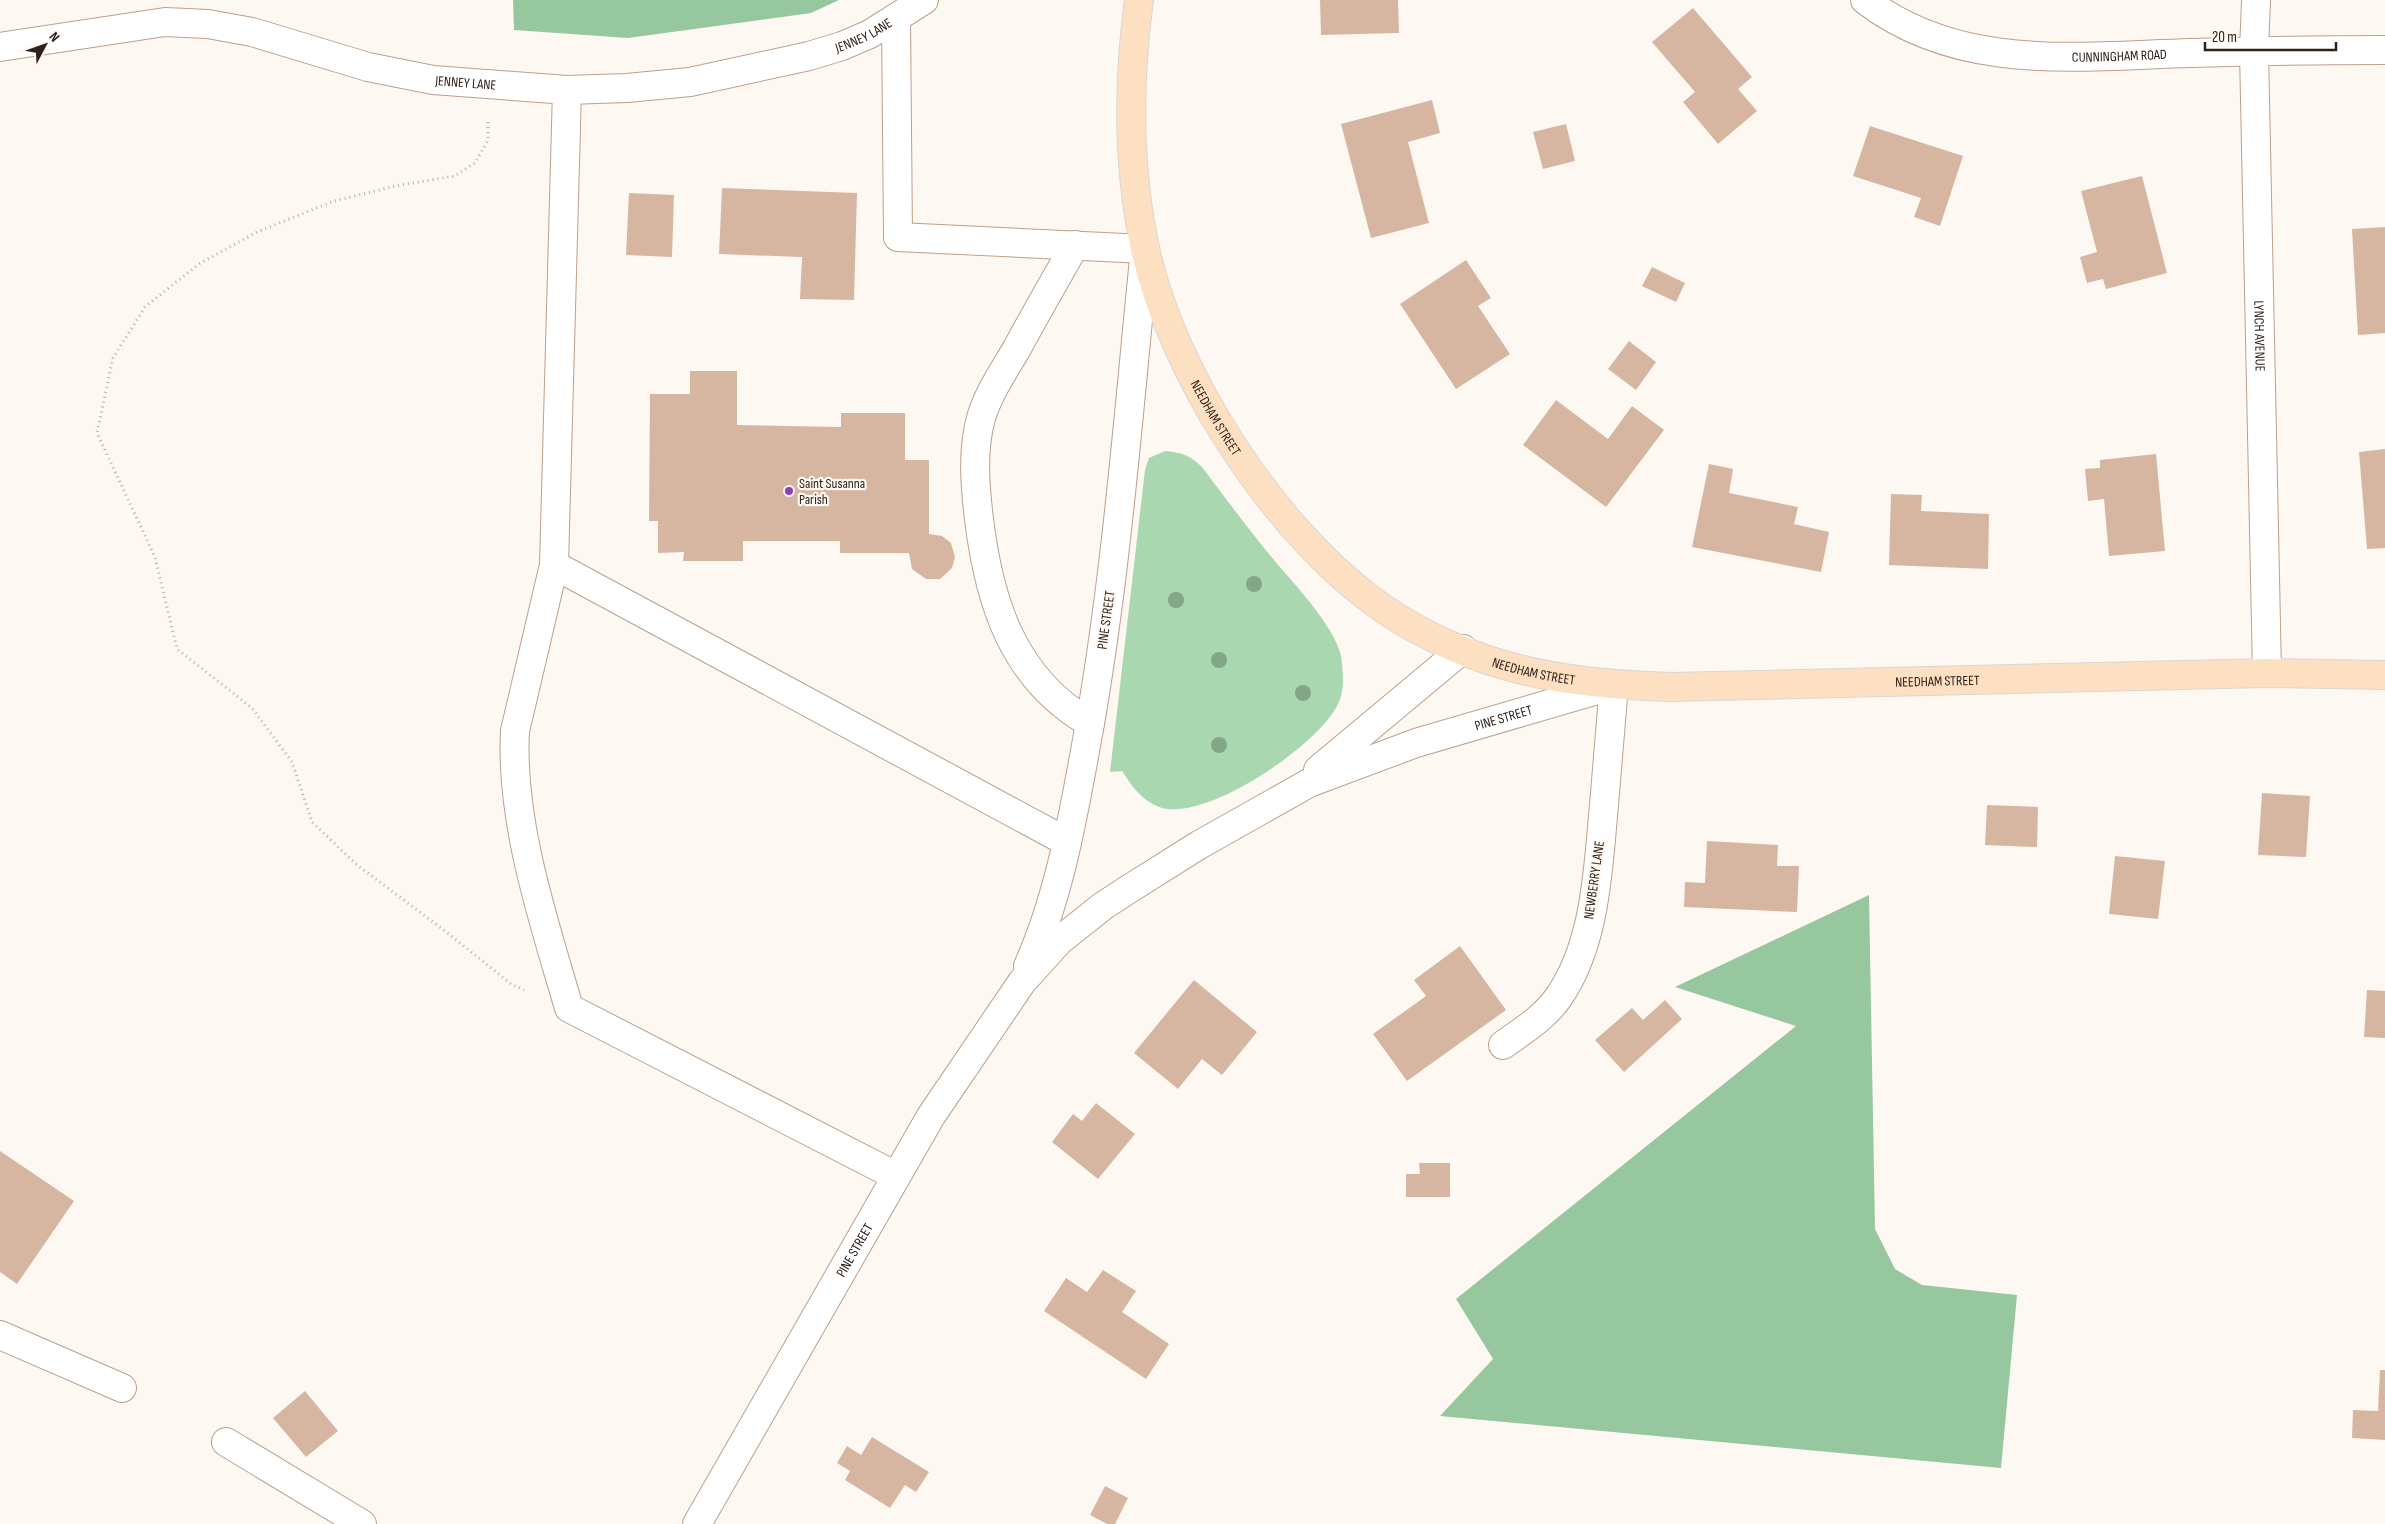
<svg xmlns="http://www.w3.org/2000/svg" width="2385" height="1524" font-family="'Sofia Sans Condensed',sans-serif">
	<rect width="100%" height="100%" fill="#fef8f3"/>
	<path fill="#a9d7b0" d="M1165,451C1181,452 1191,456 1202,467C1224,496 1246,526 1269,554C1290,580 1334,624 1341,656C1343,671 1345,690 1338,704C1319,745 1204,824 1159,807C1141,800 1132,786 1122,771L1110,772L1145,470L1149,458Z"/>
	<path fill="#97c79f" d="M513,0H839L811,13L628,38L514,30Z
		M1869,895L1875,1229L1895,1269L1922,1285L2017,1295L2001,1468L1440,1416L1493,1359L1456,1299L1796,1026L1675,987Z"/>
	<path fill="#d6b6a1" d="M1320,0H1398L1399,33L1321,35Z
		M1693,8L1752,77L1738,89L1757,111L1718,144L1683,102L1695,92L1652,42Z
		M1432,100L1440,133L1408,142L1429,223L1371,238L1341,124Z
		M1566,124L1575,161L1543,169L1533,132Z
		M1870,126L1963,156L1940,226L1914,217L1921,198L1853,176Z
		M2142,176L2167,273L2106,289L2103,279L2087,283L2080,257L2097,252L2081,191Z
		M722,188L857,193L854,300L800,299L802,257L719,254Z
		M629,193L674,195L672,257L626,255Z
		M2385,227V333L2358,335L2352,229Z
		M1466,260L1491,298L1478,306L1510,354L1456,389L1400,304Z
		M1652,267L1685,283L1676,302L1642,286Z
		M1629,341L1656,362L1636,390L1608,369Z
		M690,371H737V425L841,427V413H905V460H929V534L942,536L951,543L955,557L952,568L940,579H926L912,569L909,553H840V541H743V561H683L684,552L658,553V521H649L650,394H690Z
		M1556,400L1608,439L1632,406L1664,430L1606,507L1523,445Z
		M2385,449V548L2367,549L2359,452Z
		M2156,454L2165,551L2109,556L2104,499L2088,501L2085,469L2100,468V460Z
		M1709,464L1733,469L1729,493L1798,507L1794,524L1829,532L1821,572L1692,547Z
		M1891,494L1922,495L1921,511L1989,514L1988,569L1889,565Z
		M2262,793L2310,796L2306,857L2258,855Z
		M1987,805L2038,807L2037,847L1985,845Z
		M1707,841L1778,845L1777,866H1799L1797,912L1684,907L1685,882L1705,883Z
		M2115,856L2165,861L2158,919L2109,914Z
		M1460,946L1506,1010L1407,1081L1373,1034L1426,996L1414,980Z
		M1194,980L1257,1032L1222,1075L1202,1059L1178,1089L1134,1053Z
		M2367,990L2385,991V1038L2364,1037Z
		M1665,1000L1682,1019L1624,1072L1595,1040L1632,1008L1643,1020Z
		M1096,1103L1135,1134L1098,1179L1052,1142L1073,1114L1082,1121Z
		M0,1151L74,1201L17,1284L0,1272Z
		M1419,1163H1450V1197H1406V1174H1420Z
		M1103,1270L1136,1291L1122,1312L1169,1344L1146,1379L1044,1311L1066,1278L1087,1292Z
		M2380,1370H2385V1440L2352,1438L2353,1410L2378,1411Z
		M305,1391L338,1431L306,1457L273,1418Z
		M872,1437L929,1472L916,1492L905,1485L890,1508L845,1480L850,1471L837,1463L847,1446L861,1455Z
		M1105,1486L1128,1498L1115,1524H1107L1090,1515Z"/>
	<g fill="none" stroke-linecap="round" stroke-linejoin="round">
		<defs>
			<g id="minor">
				<path id="s1" d="M1865,0C1960,73 2080,56 2191,53C2256,51 2320,50 2385,50"/>
				<path id="s2" d="M2256,0L2254,51L2267,673"/>
				<path d="M896,19L898,237L1145,249C1128,416 1116,585 1085,751C1072,823 1058,899 1028,966"/>
				<path id="s3" d="M0,47L165,22L208,24L252,32L368,67L433,80L567,90L627,88L690,82L809,56L842,46L870,34L924,0"/>
				<path d="M567,90L554,565L515,731C510,822 544,922 569,1008L896,1176"/>
				<path d="M1075,245C1055,280 1035,315 1016,350C1003,372 988,394 981,418C972,450 975,486 979,519C989,602 1013,679 1090,723"/>
				<path d="M554,565L1067,842"/>
				<path d="M1318,770L1463,649"/>
				<path d="M0,1335L122,1388"/>
				<path d="M226,1442L362,1524"/>
				<path id="s4" d="M697,1524L931,1116L1022,982L1059,941L1103,906L1129,889L1199,845L1309,783L1416,743L1614,685C1611,725 1607,765 1604,805C1598,869 1596,944 1558,998C1544,1018 1522,1031 1503,1045"/>
			</g>
			<g id="major">
				<path id="s5" d="M1139,0C1128,81 1128,168 1145,248C1171,371 1270,524 1370,599C1408,628 1458,652 1504,665C1559,681 1614,685 1671,687L2267,673L2385,675"/>
			</g>
		</defs>
		<use href="#minor" stroke="#be9f8b" stroke-width="30"/>
		<use href="#major" stroke="#d9d7d6" stroke-width="30"/>
		<path stroke="#b6aea8" stroke-width="3" stroke-dasharray="1 4" stroke-linecap="butt" d="M488,122V140L475,163L455,176L400,185L334,201L257,232L199,264L145,307L113,358L97,433L155,557L177,649L252,708L292,762L312,822L356,864L445,931L511,984L524,990"/>
		<use href="#minor" stroke="#fff" stroke-width="28"/>
		<use href="#major" stroke="#fddfc1" stroke-width="28"/>
	</g>
	<g fill="#83a688">
		<circle cx="1254" cy="584" r="8"/>
		<circle cx="1176" cy="600" r="8"/>
		<circle cx="1219" cy="660" r="8"/>
		<circle cx="1303" cy="693" r="8"/>
		<circle cx="1219" cy="745" r="8"/>
	</g>
	<circle fill="#8f3fae" stroke="#fef8f3" stroke-width="2" cx="789" cy="491" r="5"/>
	<g text-anchor="middle" dominant-baseline="central" stroke-width="4.5" stroke-linejoin="round" paint-order="stroke">
		<g font-size="14" fill="#2d2119" stroke="#fef8f3">
			<text stroke="none"><textPath href="#s3" startOffset="880">JENNEY LANE</textPath></text>
			<text stroke="none"><textPath href="#s1" startOffset="266">CUNNINGHAM ROAD</textPath></text>
			<text stroke="none"><textPath href="#s3" startOffset="475">JENNEY LANE</textPath></text>
			<text stroke="none"><textPath href="#s2" startOffset="336">LYNCH AVENUE</textPath></text>
			<text stroke="none"><textPath href="#s5" startOffset="434">NEEDHAM STREET</textPath></text>
			<text transform="translate(1106 620) rotate(-82)">PINE STREET</text>
			<text stroke="none"><textPath href="#s5" startOffset="854">NEEDHAM STREET</textPath></text>
			<text stroke="none"><textPath href="#s5" startOffset="1259">NEEDHAM STREET</textPath></text>
			<text stroke="none"><textPath href="#s4" startOffset="1189">PINE STREET</textPath></text>
			<text transform="translate(1594 880) rotate(-82)">NEWBERRY LANE</text>
			<text stroke="none"><textPath href="#s4" startOffset="316">PINE STREET</textPath></text>
		</g>
		<g font-size="14" fill="#2d2119" stroke="#fef8f3" text-anchor="start">
			<text x="799" y="483">Saint Susanna<tspan x="799" dy="16">Parish</tspan></text>
		</g>
	</g>
	<g transform="translate(45 45) rotate(49)" stroke="#fef8f3" stroke-width="4" paint-order="stroke">
	<path d="M0-4L9 19L0 12L-9 19Z" fill="#2d2119"/>
	<text y="-8" font-size="14" font-weight="bold" text-anchor="middle" fill="#2d2119">N</text>
	</g>
	<path d="M2205 42v8h131v-8" fill="none" stroke="#2d2119" stroke-width="2.5"/>
	<text x="2212" y="42" font-size="15" fill="#2d2119" stroke="#fef8f3" stroke-width="4" paint-order="stroke">20 m</text>
</svg>
